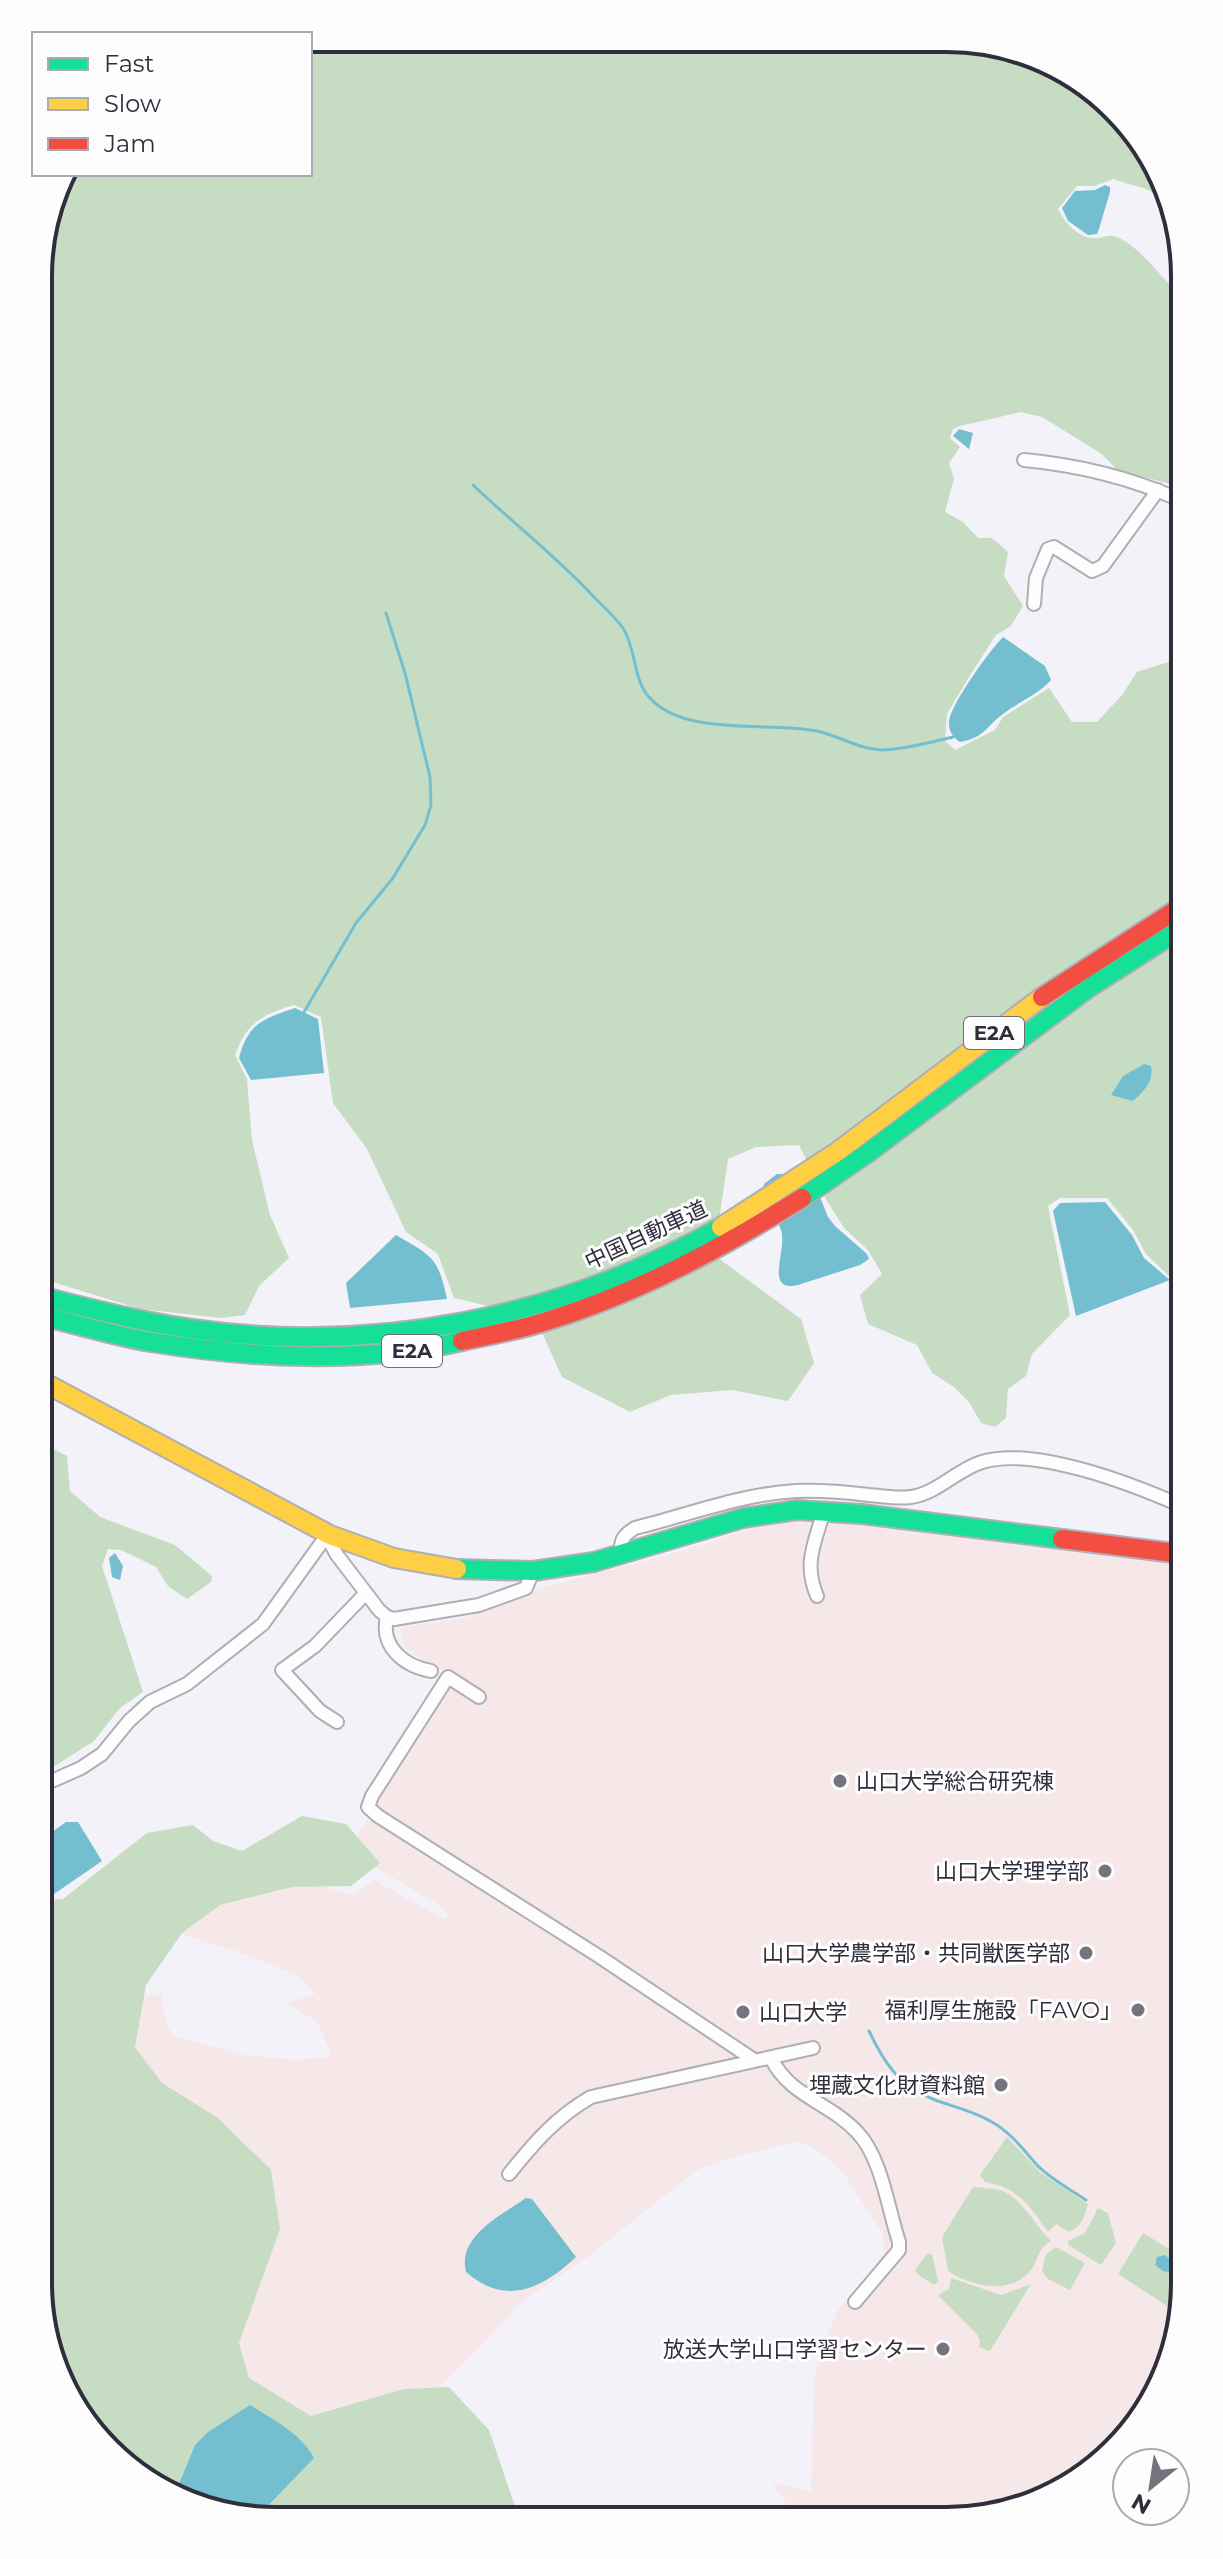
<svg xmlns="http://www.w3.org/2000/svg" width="1223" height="2559" font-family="Montserrat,'Noto Sans JP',sans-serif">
	<rect width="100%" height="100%" fill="#f2f2f8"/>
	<path fill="#f6e8e8" d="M807,1520L845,1521L1128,1554L1182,1567L1184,2299L1167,2375L1126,2440L1079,2481L1009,2513L794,2514L772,2483L811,2491L814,2380L822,2345L839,2308L874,2269L884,2252L883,2234L842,2171L820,2152L797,2141L722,2160L696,2171L590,2255L523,2301L451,2376L427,2397L230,2517L46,2137V2118L71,2072L131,1999L163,1994L162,2003L167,2026L174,2036L243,2055L295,2060L332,2057L317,2021L286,2004L316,1993L297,1975L233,1950L142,1922L282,1875L354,1895L374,1880L445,1920L448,1915L439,1905L348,1851L454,1675L427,1665L405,1647L400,1628L468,1617L545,1587L681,1551L756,1527Z"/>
	<path fill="#c6ddc4" d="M310,38L993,42L1104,97L1169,202C1159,200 1155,193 1146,189C1136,185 1125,184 1114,179L1094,186H1077L1058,209C1065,222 1079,240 1097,238C1107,237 1111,233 1121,239C1140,248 1161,277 1177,292L1178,486L1117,470L1102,454L1042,417L1021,412L960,426L953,429L950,438L960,447L949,463L954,479L945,512L963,522L978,538H992L1008,552L1004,576L1023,606L1011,626L996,635L969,677L947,714L945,741L955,750L995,730L1003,717L1049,688L1072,722H1097L1122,695L1137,672L1178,659L1181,1279H1172L1146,1254L1133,1230L1107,1198H1060L1048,1206L1070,1315L1032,1354L1026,1376L1008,1389L1006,1418L995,1427L981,1423L969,1402L954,1387L932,1373L917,1345L868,1324L860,1295L882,1274L868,1250L844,1228L827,1201L799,1145L756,1147L728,1159L714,1255L801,1319L814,1363L788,1401L732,1390L671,1395L630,1412L562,1377L535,1317L454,1298L438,1254L406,1232L367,1149L333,1103L321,1017L294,1005C262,1015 247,1022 235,1055L247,1079L252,1140L270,1215L289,1258L259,1286L245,1315L222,1318L140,1309L43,1279L40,245L62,174H310Z
		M44,1444L67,1456L70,1491L100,1517L175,1545L212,1576L211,1582L187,1599L168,1586L156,1567L121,1550L108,1549L102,1566L143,1692L120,1708L94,1741L50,1769L45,1765Z
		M302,1816L346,1824L380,1863L351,1886L292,1887L220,1905L182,1933L146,1985L135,2047L162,2083L218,2118L271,2170L280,2229L239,2343L249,2378L311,2416L404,2389L449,2387L489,2430L518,2515L230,2517L119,2462L46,2345L45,1900L63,1899L147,1833L193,1825L213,1841L242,1851Z
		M1007,2137L1041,2173L1088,2204C1084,2217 1082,2227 1069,2232L1056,2224L1048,2232C1028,2204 1020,2189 985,2182L980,2175Z
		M973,2187C981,2188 992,2188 1000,2190C1023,2198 1034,2225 1051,2241C1037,2249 1039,2260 1030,2271C1010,2296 970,2286 948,2271L942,2237Z
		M1098,2208L1108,2213L1116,2243L1101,2265L1068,2245V2241L1085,2233Z
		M1143,2233L1184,2258V2299L1181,2315L1118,2274Z
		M1056,2247L1085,2263L1070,2290L1048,2279L1042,2271L1046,2254Z
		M927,2254H932L938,2282L934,2285L917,2274L915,2270Z
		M951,2278L1001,2295L1031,2284L990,2351L979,2347L980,2340L976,2333L938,2295L949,2289Z"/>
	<path fill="#74bfcf" d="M1105,185L1110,187V192L1099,229L1097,234L1088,235L1068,221L1062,208L1075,191L1095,190Z
		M959,429L973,433L969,449L953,436Z
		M1003,637L1045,666L1051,680C1038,695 1018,702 1003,714C985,727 986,737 960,742C953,738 948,730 949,721C951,704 990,650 1003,637Z
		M295,1008L318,1019L324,1073L251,1080L239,1058C248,1023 263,1019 295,1008Z
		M1144,1064L1151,1066C1154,1082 1144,1091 1133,1101L1111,1095L1123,1076Z
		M777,1174H794L820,1197L828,1217L835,1226L867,1254L869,1259L860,1265L798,1285C763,1293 788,1249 781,1230C777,1218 768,1207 762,1195L764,1184Z
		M1105,1202L1132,1235L1144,1258L1170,1280L1076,1316L1053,1211L1060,1203Z
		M396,1235C432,1256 438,1257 447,1299L350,1308L346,1283Z
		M115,1553L123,1566L120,1580L112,1577L109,1558Z
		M66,1822H78L102,1861L54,1894L45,1890V1837Z
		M526,2198L532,2199L576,2257C541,2290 505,2306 466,2272C457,2236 502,2215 526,2198Z
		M1165,2255L1175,2264L1184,2267V2280L1181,2274L1163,2271L1155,2265L1157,2257Z
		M250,2405C272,2419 302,2434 314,2458L258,2516L230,2517L175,2489L179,2484L195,2445L208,2432Z"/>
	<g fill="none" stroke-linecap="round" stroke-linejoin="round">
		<path stroke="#74bfcf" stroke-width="3" d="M473,485C513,523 557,557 594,597C604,607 615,617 623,628C636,648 633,678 648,696C683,738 770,721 817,731C839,736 859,749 881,750C903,750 932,742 953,737
			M304,1012L356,923L393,878L425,825L431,805L430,777L405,673L386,613
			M869,2031C884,2063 900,2087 935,2100C954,2107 974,2111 992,2122C1011,2133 1022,2148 1036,2164C1050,2179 1070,2189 1086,2200"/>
		<defs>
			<path id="street" d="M1024,460C1078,465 1128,477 1178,499
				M1034,604L1036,578L1048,549L1054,547L1092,571L1103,566L1158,490
				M328,1539L337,1555L379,1610L387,1617L394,1619L479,1605L526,1588L533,1571
				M621,1556C620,1541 622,1536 635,1528C688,1515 741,1494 796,1491C820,1490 844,1492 869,1495C883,1496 897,1499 911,1497C938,1493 956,1470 982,1462C1035,1446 1132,1484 1182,1506
				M817,1596C803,1563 815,1543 824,1510
				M387,1617C380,1647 404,1666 431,1671
				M479,1697L448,1677L372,1796L368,1807L378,1816L600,1957L754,2060
				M337,1722L320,1711L282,1670L315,1646L366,1593
				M45,1784L81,1768L102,1754L129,1721L150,1702L187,1684L263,1624L322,1542L330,1535
				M771,2058C790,2097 831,2103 858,2133C882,2159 888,2209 899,2242V2250L855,2302
				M509,2174C533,2144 556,2117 591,2097L813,2048"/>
			<path id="fast" d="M802,1198L869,1152L1087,989L1179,930
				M43,1297C92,1309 141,1322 192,1329C375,1355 561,1318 721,1227
				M43,1316C79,1325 115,1336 151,1342C248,1358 366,1364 462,1341
				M457,1569L533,1571L594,1562L743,1518L797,1510L862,1514L1062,1539"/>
			<path id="slow" d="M721,1227L837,1152L1042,997
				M43,1382L330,1535L394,1558L457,1569"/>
			<path id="jam" d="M1042,997L1179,908
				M462,1341C490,1335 519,1330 547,1321C638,1293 722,1248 802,1198
				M1062,1539L1182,1554"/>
		</defs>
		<use href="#street" stroke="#afaeb7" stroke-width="16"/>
		<use href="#fast" stroke="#afaeb7" stroke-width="22"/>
		<use href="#slow" stroke="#afaeb7" stroke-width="22"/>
		<use href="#jam" stroke="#afaeb7" stroke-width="22"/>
		<use href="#street" stroke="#fdfdfe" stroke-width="12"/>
		<use href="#fast" stroke="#16e098" stroke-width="18"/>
		<use href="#slow" stroke="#ffcf43" stroke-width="18"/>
		<use href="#jam" stroke="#f24e42" stroke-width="18"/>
	</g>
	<g fill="#74737e" stroke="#fdfdfd" stroke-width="3">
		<circle cx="840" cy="1781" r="8"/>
		<circle cx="1105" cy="1871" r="8"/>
		<circle cx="1086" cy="1953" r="8"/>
		<circle cx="1138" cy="2010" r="8"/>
		<circle cx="743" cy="2012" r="8"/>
		<circle cx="1001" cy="2085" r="8"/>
		<circle cx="943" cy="2349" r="8"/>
	</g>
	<g text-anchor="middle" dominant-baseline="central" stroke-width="6" stroke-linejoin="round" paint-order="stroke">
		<g fill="#fdfdfd" stroke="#6e6c76" stroke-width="2">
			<rect x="964" y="1017" width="60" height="32" rx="6"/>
			<rect x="382" y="1335" width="60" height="32" rx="6"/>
		</g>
		<g font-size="20" font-weight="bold" fill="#302e3c">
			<text x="994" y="1033">E2A</text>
			<text x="412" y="1351">E2A</text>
		</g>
		<g font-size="22" fill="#302e3c" stroke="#fdfdfd">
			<text transform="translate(646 1235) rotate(-25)">中国自動車道</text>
		</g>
		<g font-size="22" fill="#302e3c" stroke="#fdfdfd" text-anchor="end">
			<text x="856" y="1781" text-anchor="start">山口大学総合研究棟</text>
			<text x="1089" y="1871">山口大学理学部</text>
			<text x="1070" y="1953">山口大学農学部・共同獣医学部</text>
			<text x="1122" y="2010">福利厚生施設「FAVO」</text>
			<text x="759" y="2012" text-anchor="start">山口大学</text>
			<text x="985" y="2085">埋蔵文化財資料館</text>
			<text x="927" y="2349">放送大学山口学習センター</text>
		</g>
	</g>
	<path d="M0 0H1223V2559H0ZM276 52H947A224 224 0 0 1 1171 276V2283A224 224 0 0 1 947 2507H276A224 224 0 0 1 52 2283V276A224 224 0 0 1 276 52Z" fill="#fdfdfd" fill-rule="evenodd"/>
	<path fill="none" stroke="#302e3c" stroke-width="4" d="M276 52H947A224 224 0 0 1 1171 276V2283A224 224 0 0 1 947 2507H276A224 224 0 0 1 52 2283V276A224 224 0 0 1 276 52Z"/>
	<rect x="32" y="32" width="280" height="144" fill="#fdfdfd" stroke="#abaab0" stroke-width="2"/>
	<rect x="48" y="58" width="40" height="12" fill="#16e098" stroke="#abaab0" stroke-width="2"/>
	<text x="104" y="72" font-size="24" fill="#302e3c">Fast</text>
	<rect x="48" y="98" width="40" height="12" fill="#ffcf43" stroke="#abaab0" stroke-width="2"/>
	<text x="104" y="112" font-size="24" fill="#302e3c">Slow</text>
	<rect x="48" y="138" width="40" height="12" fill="#f24e42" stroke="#abaab0" stroke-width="2"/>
	<text x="104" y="152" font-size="24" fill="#302e3c">Jam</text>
	<g transform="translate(1151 2487) rotate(210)"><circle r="38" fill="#fdfdfd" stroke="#abaab0" stroke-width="2"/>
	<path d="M0-6L14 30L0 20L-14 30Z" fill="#74737e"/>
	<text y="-12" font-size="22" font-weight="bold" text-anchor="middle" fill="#302e3c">N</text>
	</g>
</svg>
